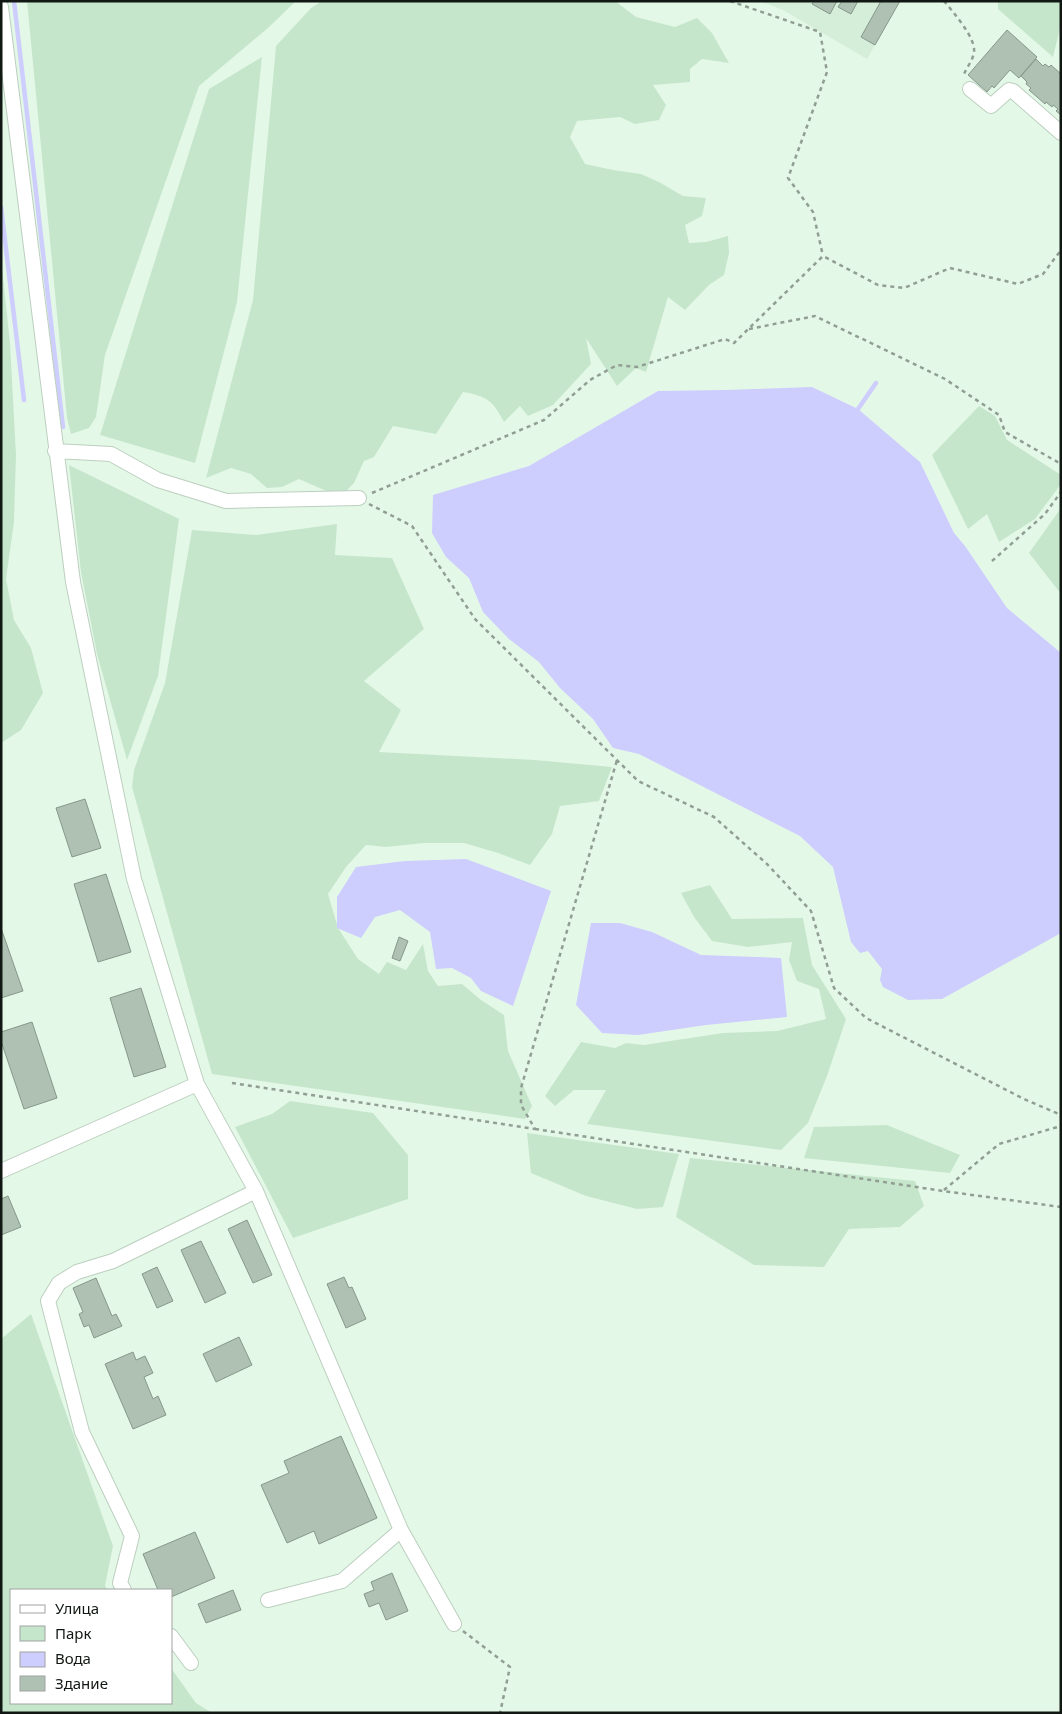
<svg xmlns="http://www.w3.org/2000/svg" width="1062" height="1714" font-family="'Noto Sans',sans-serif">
	<rect width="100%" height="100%" fill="#e4f8e8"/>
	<path fill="#d4eed9" d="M760,1H900L867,59L783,10Z"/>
	<path fill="#c6e6cc" d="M27,1H296L268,28L199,86L105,355L96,417L89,428L71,434L67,418Z
		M322,1H615L636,17L675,27L697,18L712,33L729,63L702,59L690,69V82L653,85L666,105L659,120L635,124L620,117L577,121L570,137L585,164L613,170L641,174L659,182L683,196L706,198L702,216L685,225L689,243L706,242L728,236L729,253L724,275L709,285L685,310L668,297L646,372L636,368L617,386L586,338L591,364L553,405L528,416L520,406L504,422C493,401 487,396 463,392L436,434L393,426L374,457L364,461L354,483L340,497L299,479L282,487L267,488L251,474L231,468L206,478L253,300L276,46L311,8Z
		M998,1H1061V24L1053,57L998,9Z
		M262,57L237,302L195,463L100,435L209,89Z
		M1,259L10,343L16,455L14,522L6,579L14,620L31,648L43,693L21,730L1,743Z
		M979,406L995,416L1007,440L1061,475V484L1035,519L999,542L987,514L968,529L932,455Z
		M69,465L179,519L158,676L127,760L97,654L81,572Z
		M1061,508V594L1029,553Z
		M337,524L335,555L392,558L424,629L364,681L401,710L379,752L535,760L612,767L599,801L560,806L552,834L530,865L498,853L464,843H424L386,847L366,845L346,867L328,894L338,928L358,959L379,974L387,962L406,970L423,944L428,971L438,986L462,984L481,1000L504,1015L508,1051L532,1106L525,1119L212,1074L132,787L134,770L165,683L192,530L256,535Z
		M710,885L732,919L803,918L812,965L846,1019L827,1076L808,1123L781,1150L587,1124L606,1090H574L555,1106L545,1096L581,1042L615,1048L626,1043L644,1045L723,1033L777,1031L826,1019L819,989L797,981L789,960L792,942L748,947L712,941L694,917L681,893Z
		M290,1101L373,1113L408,1155V1199L293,1238L235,1127L272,1114Z
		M887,1125L960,1155L950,1173L804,1158L814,1127Z
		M527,1133L679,1154L663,1207L637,1209L586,1196L531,1173Z
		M690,1158L915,1181L924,1206L900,1227L849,1229L824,1267L754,1265L676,1217Z
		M31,1314L113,1546L105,1586L108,1590H11V1703H171V1668L196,1703L212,1713H1V1339Z"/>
	<path fill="#cdcdfe" d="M812,387L858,409L920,462L954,533L965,546L1007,608L1061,653V933L942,999L908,1000L883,987L880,980L882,969L868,951L860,953L851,942L833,867L800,836L639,754L613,748L593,719L560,688L539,662L509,639L483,612L469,578L446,557L432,533L433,495L529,466L658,391L725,390Z
		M466,859L551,891L513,1006L481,991L471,978L452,968L436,969L430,932L400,910L375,917L361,938L337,928V897L356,867L405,861Z
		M591,923H620L652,932L701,955L781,958L787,1017L706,1025L638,1035L602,1033L576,1005Z"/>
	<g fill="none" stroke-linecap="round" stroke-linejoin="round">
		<path stroke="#cdcdfe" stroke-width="4.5" d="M14,1L63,427
			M1,207L24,400
			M858,409L876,383"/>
	</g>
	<path fill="#afc1b2" stroke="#86988a" d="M814,1H837L830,14L812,4Z
		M842,1H858L851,14L838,7Z
		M881,1H900L875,45L861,37Z
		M1007,30L1037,57L1019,78L1010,70L994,88L992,86L987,92L968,75Z
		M1036,59L1043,66L1045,64L1049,67L1051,65L1061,74V115L1056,111L1058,109L1053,105L1052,107L1046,102L1045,104L1029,90L1031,88L1026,84L1027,82L1021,76Z
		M85,799L101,848L72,857L56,808Z
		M106,874L131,952L98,962L74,884Z
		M1,928L23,991L1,998Z
		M399,937L408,941L400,961L392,958Z
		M141,988L166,1067L134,1077L110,998Z
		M32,1022L57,1098L24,1109L1,1041V1032Z
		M8,1196L21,1227L1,1235V1199Z
		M247,1220L272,1275L253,1283L228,1229Z
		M201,1241L226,1293L205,1303L181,1250Z
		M157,1267L173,1301L157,1308L142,1274Z
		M344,1277L349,1288L352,1287L366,1319L346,1328L327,1284Z
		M96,1278L112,1316L116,1314L122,1326L94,1338L89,1325L84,1327L79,1314L83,1312L73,1288Z
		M239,1337L252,1365L216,1382L203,1354Z
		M133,1352L136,1360L145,1356L153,1373L144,1377L153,1399L158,1396L166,1415L133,1429L105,1364Z
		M341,1436L377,1518L319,1544L314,1531L287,1543L261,1485L289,1473L284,1461Z
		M195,1532L215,1578L171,1597V1590H158L143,1554Z
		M392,1573L408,1611L386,1620L379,1603L369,1607L364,1594L374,1590L371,1582Z
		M233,1590L241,1610L206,1623L198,1604Z"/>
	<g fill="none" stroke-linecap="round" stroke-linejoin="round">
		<defs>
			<path id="minor" d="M1,7L73,582L134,879L197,1084L256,1191L401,1530L454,1624
				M970,89L991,106L1009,90L1013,91L1061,133
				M55,451L111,454L158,480L226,501L359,498
				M1,1171L197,1084
				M124,1590L120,1583L132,1536L82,1432L48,1301L59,1283L77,1272L113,1261L256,1191
				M268,1600L342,1581L401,1530
				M171,1636L191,1663"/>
		</defs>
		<use href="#minor" stroke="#bccfbf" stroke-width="16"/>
		<path stroke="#909e93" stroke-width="2.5" stroke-dasharray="4 4" stroke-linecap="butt" d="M730,1L820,32L827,72L788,178L813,212L823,256
			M944,1C953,12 976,38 974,52C973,60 967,67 964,74V77
			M749,329L815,316L945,379L999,415L1005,432L1061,464
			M372,493L544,420L590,380L617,365L637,367L725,339L734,343L823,256L878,285L904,288L950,268L1018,284L1043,274L1061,250
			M369,504L412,526L475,619L638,781L714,817L767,864L811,911L834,988L866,1018L1024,1099L1061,1115
			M992,561L1045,514L1061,492
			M232,1083L535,1129L521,1105V1088L617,760
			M535,1129L943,1191L1061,1207
			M944,1190L999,1144L1061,1126
			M463,1631L510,1667L500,1713"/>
		<use href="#minor" stroke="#fff" stroke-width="14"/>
	</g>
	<rect width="1062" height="1714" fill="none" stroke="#111813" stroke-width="5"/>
	<rect x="10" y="1589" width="162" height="115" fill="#ffffff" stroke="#a0a3a1"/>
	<rect x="20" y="1605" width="25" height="8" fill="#ffffff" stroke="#a0a3a1"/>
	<text x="55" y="1614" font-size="15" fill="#111813">Улица</text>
	<rect x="20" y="1626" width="25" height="15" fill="#c6e6cc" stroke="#a0a3a1"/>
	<text x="55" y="1639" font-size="15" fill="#111813">Парк</text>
	<rect x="20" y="1652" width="25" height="15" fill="#cdcdfe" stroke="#a0a3a1"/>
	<text x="55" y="1664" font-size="15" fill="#111813">Вода</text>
	<rect x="20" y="1676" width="25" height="15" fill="#afc1b2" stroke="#a0a3a1"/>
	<text x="55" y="1689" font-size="15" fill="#111813">Здание</text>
</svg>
